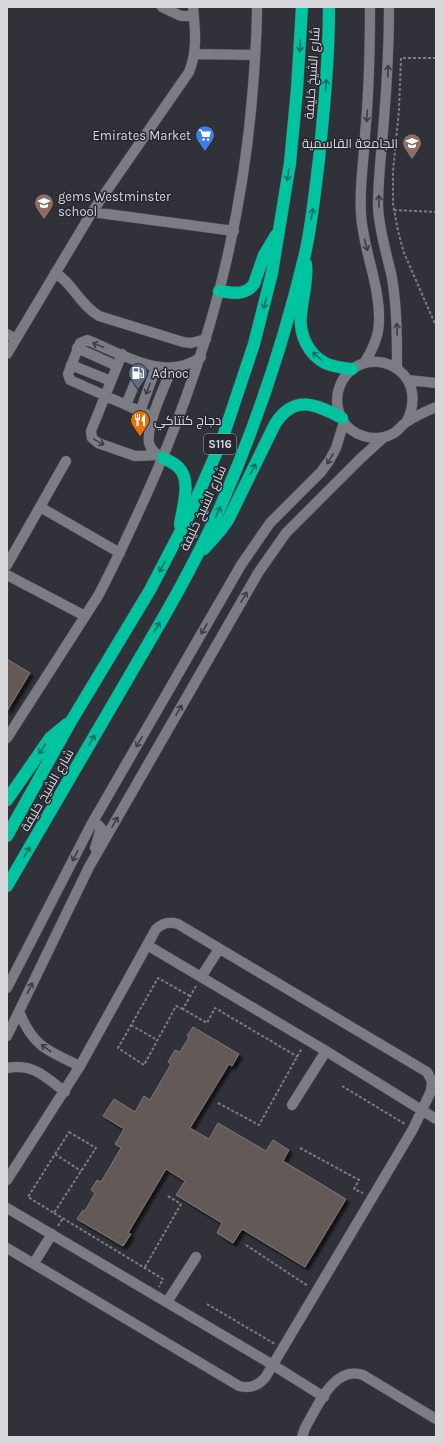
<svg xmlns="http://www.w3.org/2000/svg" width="443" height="1444" font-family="Karla,Cairo,sans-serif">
	<defs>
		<filter id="shadow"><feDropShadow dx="3.5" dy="3.5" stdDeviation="1" flood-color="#0009"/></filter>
	</defs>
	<rect width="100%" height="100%" fill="#313239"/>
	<path fill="#645a59" stroke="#807675" filter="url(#shadow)" d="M7,659L30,673L7,711Z
		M193,1027L239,1054L232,1066L229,1064L190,1128L209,1139L218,1123L266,1151L273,1140L289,1150L283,1161L346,1199L305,1267L242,1229L233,1243L217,1233L222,1223L176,1195L185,1181L166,1169L128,1233L131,1234L123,1246L77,1219L83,1210L85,1211L95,1193L91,1190L97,1180L101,1182L121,1148L115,1144L124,1129L103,1116L114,1099L135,1112L144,1096L150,1100L171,1064L168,1062L175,1050L180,1052L189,1037L187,1036Z"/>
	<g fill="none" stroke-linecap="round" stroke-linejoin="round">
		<defs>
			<path id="minor" d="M162,7L181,16H194
				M389,7C389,44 387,82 384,119C382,148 378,177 378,206C379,231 387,254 392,278C397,308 397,338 397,368
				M195,54L255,55
				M92,212L234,231
				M55,273C72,282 79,304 99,316L183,342L191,343L206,339
				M7,334L16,339
				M77,348L117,366
				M7,354L92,212L189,72C198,50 195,29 193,7
				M122,354L91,431L92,438L98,443L135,456L159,455
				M364,363C372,351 379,337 379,321C380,284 363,250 361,214C359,187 364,161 365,135C369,92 370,50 370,7
				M71,365L111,381
				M408,380L436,383
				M126,405L143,363
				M140,412L156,367
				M153,417L70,380L68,374L80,343L87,340C123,354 164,383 201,357
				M407,421C432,368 365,341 342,381C336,393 335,406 342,419C351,436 375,443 392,434C399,431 402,424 408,421C417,415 427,411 436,407
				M161,457C155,453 151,450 149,443C146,425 165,385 172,368
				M40,507L120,553
				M7,565L66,461
				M7,575L85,616
				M7,738L98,596C115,564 130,531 145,498C205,365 242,233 253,87C255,61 257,34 257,7
				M91,825L97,824L101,828L95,848
				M147,945L326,1051L436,1119
				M201,977L219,949
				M7,988L91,825L241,565L270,523L321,472L329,461L336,448L344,422
				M19,1011C32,1046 48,1051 80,1066
				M7,1036L89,867L258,573L286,533L360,459L383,438
				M7,1068C33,1063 46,1077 65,1092
				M292,1105L326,1051
				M7,1180L80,1066L156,929C163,923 169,921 178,924L427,1072L432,1081L431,1091L413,1129L265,1378C257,1386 250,1389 239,1386L7,1248
				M7,1208L273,1365L324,1397
				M34,1263L52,1234
				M167,1302L196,1257
				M302,1437L305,1428C317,1408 333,1365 363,1375L436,1419"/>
			<path id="highway" d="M306,264C308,282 302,298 301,316C299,334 308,354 325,363C333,367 343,368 352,369
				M219,291C233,293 245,296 254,284L264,255L276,235
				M163,458C169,461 175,463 179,468C192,481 182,509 180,525
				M204,549L220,531L228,520L275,424C294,394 316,404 342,418
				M7,800L50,738L67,724
				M7,836L70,723L150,590L190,513L222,440L254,344L272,273L290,163L297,89L302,7
				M7,886C47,817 87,748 127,680C159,625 192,570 218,512C255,429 284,342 305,254C312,223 315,191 319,159C324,109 329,58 329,7"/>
		</defs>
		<use href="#minor" stroke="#4e4e54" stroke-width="11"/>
		<use href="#highway" stroke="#4e4e54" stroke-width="13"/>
		<path stroke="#7c7c83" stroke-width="2" stroke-dasharray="3 2" stroke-linecap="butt" d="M436,58H401L399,110L393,171V204L398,231L404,253L436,326
			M394,210L436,212
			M196,986L183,1009L207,1023L215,1008L298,1057
			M183,1009L176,1006L144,1065L118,1048L158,978L190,996
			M131,1025L157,1040
			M342,1086L405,1124
			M218,1103L259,1125L302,1048
			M69,1132L96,1148L54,1213L28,1197Z
			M300,1148L359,1180L354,1189L363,1193
			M55,1154L81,1171
			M54,1213L163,1279L159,1287
			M58,1226L63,1218
			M246,1245L308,1286
			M145,1267L181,1204L166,1195
			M207,1304L275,1344"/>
		<use href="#minor" stroke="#7b7c84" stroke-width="10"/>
		<use href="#highway" stroke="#00c4a0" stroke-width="12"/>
	</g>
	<defs><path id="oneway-shaft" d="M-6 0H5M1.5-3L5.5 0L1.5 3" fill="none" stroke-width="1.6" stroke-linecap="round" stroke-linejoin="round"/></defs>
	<g stroke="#156e62">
		<use href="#oneway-shaft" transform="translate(300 46) rotate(94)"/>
		<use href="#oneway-shaft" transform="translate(326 85) rotate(-85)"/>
		<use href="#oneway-shaft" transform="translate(288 175) rotate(98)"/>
		<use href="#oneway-shaft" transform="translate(312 214) rotate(-81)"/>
		<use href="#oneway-shaft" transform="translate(265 303) rotate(103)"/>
		<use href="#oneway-shaft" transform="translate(317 356) rotate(-138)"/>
		<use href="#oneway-shaft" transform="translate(253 469) rotate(-64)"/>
		<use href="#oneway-shaft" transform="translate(218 512) rotate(-65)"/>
		<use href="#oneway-shaft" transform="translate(162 567) rotate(118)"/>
		<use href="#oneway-shaft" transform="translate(157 627) rotate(-60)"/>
		<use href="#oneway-shaft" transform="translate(92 740) rotate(-60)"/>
		<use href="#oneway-shaft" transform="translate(42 749) rotate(124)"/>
		<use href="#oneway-shaft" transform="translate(27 852) rotate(-60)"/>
	</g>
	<g stroke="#3c3d44">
		<use href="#oneway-shaft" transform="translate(388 71) rotate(-88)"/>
		<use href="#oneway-shaft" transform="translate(367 116) rotate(93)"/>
		<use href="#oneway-shaft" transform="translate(379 201) rotate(-90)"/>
		<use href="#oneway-shaft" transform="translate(366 245) rotate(75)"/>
		<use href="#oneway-shaft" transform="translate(397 329) rotate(-92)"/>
		<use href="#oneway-shaft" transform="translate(98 345) rotate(-158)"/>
		<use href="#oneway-shaft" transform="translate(148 389) rotate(110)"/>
		<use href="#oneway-shaft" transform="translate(99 442) rotate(29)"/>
		<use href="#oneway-shaft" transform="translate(330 459) rotate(120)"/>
		<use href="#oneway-shaft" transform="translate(244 597) rotate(-60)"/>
		<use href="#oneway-shaft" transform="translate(204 629) rotate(120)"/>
		<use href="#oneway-shaft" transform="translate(179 710) rotate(-60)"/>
		<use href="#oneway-shaft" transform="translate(139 742) rotate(120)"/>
		<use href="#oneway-shaft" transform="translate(115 822) rotate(-60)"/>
		<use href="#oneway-shaft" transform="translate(75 856) rotate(117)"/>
		<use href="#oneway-shaft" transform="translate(30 988) rotate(-64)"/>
		<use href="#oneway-shaft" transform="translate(46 1048) rotate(-144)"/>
	</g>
	<defs>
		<symbol id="supermarket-pin" viewBox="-11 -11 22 30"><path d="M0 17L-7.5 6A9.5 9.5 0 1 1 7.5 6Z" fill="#3f7fe0" stroke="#27282f"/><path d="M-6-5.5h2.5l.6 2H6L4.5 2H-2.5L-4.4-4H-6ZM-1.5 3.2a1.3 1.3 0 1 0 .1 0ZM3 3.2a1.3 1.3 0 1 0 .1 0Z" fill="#fff"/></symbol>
		<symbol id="university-pin" viewBox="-11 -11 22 30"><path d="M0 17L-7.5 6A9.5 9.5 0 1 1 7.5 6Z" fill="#8d6e63" stroke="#27282f"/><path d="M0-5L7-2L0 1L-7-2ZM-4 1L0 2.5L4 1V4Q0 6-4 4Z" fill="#fff"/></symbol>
		<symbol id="school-pin" viewBox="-11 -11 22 30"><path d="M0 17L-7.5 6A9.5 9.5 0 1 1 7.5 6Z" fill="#8d6e63" stroke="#27282f"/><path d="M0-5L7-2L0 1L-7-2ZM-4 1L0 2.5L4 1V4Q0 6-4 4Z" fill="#fff"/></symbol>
		<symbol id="fuel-pin" viewBox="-11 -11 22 30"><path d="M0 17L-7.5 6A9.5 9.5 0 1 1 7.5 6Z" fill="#5c6f8a" stroke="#27282f"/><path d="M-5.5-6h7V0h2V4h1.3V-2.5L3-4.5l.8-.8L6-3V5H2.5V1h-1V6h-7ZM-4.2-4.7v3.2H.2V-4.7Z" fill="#fff"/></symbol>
		<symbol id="restaurant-pin" viewBox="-11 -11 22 30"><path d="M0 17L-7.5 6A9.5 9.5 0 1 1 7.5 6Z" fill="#e8710a" stroke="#27282f"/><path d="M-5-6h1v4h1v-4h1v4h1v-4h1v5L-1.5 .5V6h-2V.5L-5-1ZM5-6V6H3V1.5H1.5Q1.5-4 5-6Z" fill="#fff"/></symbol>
	</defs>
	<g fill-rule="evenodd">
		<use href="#supermarket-pin" x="194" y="124" width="22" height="30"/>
		<use href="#university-pin" x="401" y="132" width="22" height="30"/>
		<use href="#school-pin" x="33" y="192" width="22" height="30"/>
		<use href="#fuel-pin" x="127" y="362" width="22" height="30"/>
		<use href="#restaurant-pin" x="129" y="409" width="22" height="30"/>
	</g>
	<g text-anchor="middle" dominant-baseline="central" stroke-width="3" stroke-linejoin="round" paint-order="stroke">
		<rect fill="#27282f" stroke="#a2a2a7" stroke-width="1" x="204" y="434" width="32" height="20" rx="3"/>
		<g font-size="12" font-weight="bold" fill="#d6d6db">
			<text x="220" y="444">S116</text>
		</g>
		<g font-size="13" fill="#d6d6db" stroke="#27282f">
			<text transform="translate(312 73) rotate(-86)">شارع الشيخ خليفة</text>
			<text transform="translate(203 508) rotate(-65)">شارع الشيخ خليفة</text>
			<text transform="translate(47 790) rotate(-60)">شارع الشيخ خليفة</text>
		</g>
		<g font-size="13" fill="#d6d6db" stroke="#27282f" text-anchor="start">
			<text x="191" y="135" text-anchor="end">Emirates Market</text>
			<text x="398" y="143" text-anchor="end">الجامعة القاسمية</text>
			<text x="58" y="196">gems Westminster<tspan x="58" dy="15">school</tspan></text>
			<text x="152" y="373">Adnoc</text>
			<text x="154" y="420">دجاج كنتاكي</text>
		</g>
	</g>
	<rect width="443" height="1444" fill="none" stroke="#d6d6db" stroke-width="16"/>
</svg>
